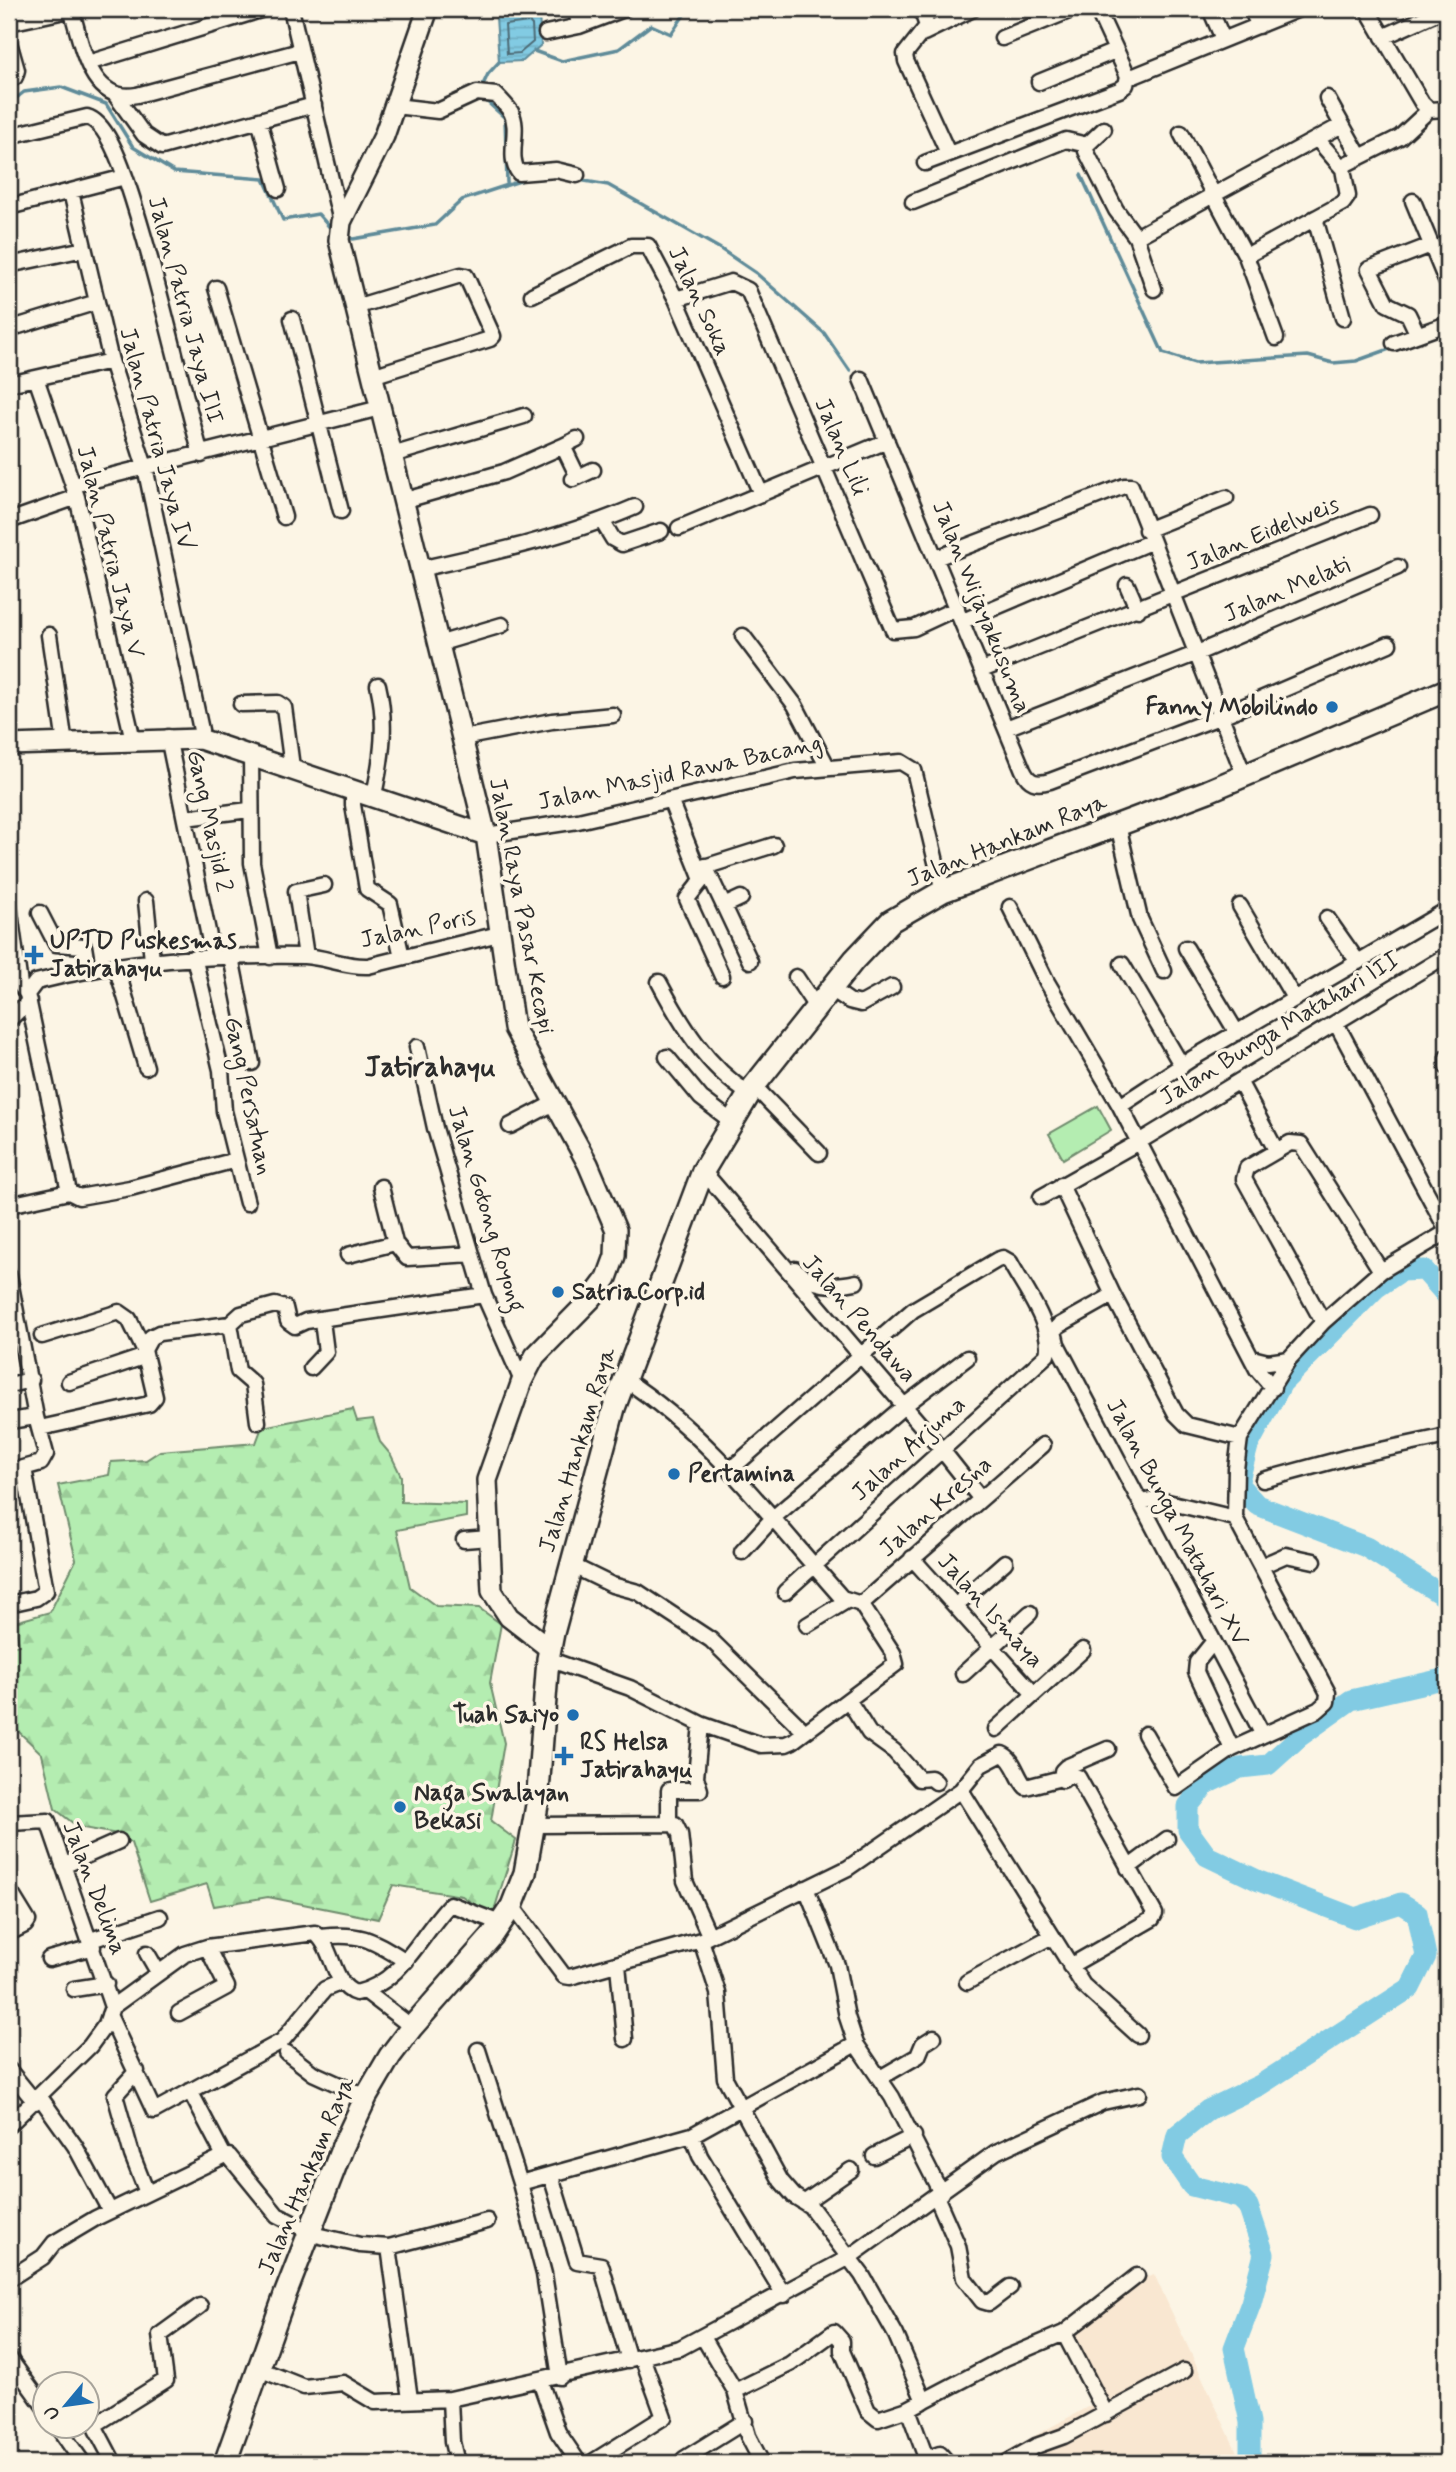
<svg xmlns="http://www.w3.org/2000/svg" width="1456" height="2472" font-family="Mynerve,sans-serif">
	<defs>
		<pattern id="forest-firs" width="22" height="20" patternUnits="userSpaceOnUse" patternTransform="scale(1.75)"><rect width="22" height="20" fill="#b4edb1"/><path d="M5 1l3.5 6h-7zM16 11l3.5 6h-7z" fill="#9bcb98"/></pattern>
		<pattern id="water-rules" width="6" height="5" patternUnits="userSpaceOnUse" patternTransform="scale(1.75)"><rect width="6" height="5" fill="#82cbe3"/><path d="M0 2.5h6" fill="none" stroke="#70aec3"/></pattern>
	</defs>
	<rect width="100%" height="100%" fill="#fcf5e5"/>
	<filter id="ink" filterUnits="userSpaceOnUse"><feTurbulence type="fractalNoise" baseFrequency=".0143" numOctaves="2"/><feDisplacementMap in="SourceGraphic" scale="14" xChannelSelector="R" yChannelSelector="G"/><feConvolveMatrix kernelMatrix="1 2 1 2 8 2 1 2 1" color-interpolation-filters="sRGB"/></filter>
	<g filter="url(#ink)">
		<path fill="#f9e7d1" d="M1154,2274L1242,2463H985L1093,2404L1056,2336L1100,2295Z"/>
		<path fill="url(#forest-firs)" stroke="#708c6e" stroke-width="2" d="M353,1409L357,1421L373,1419L380,1442L391,1455L401,1476V1502L466,1504V1517L397,1530L410,1587L436,1606L479,1608L501,1624L490,1683L504,1743L491,1821L516,1840L492,1917L462,1896L393,1885L378,1919L268,1897L214,1906L207,1884L150,1901L131,1843L117,1834L78,1827L55,1809L42,1754L18,1731L9,1696V1647L19,1645L15,1622L50,1612L76,1560L58,1485L109,1475L111,1462L146,1460L160,1451L256,1443L262,1427Z"/>
		<path fill="#b4edb1" stroke="#708c6e" stroke-width="2" d="M1098,1106L1111,1130L1063,1159L1049,1134Z"/>
		<path fill="url(#water-rules)" stroke="#5f8b99" stroke-width="2" d="M539,14L541,45L523,61L499,62L496,17Z"/>
		<g fill="none" stroke-linecap="round" stroke-linejoin="round">
			<path stroke="#4e6b75" stroke-width="2" d="M529,22L532,25L533,42L520,53L507,54L505,25Z"/>
			<path stroke="#5f8b99" stroke-width="3.5" d="M534,51L562,61L619,49L651,25L671,34L688,9
				M481,89L488,74L499,62
				M484,99L505,118L507,183
				M9,104L24,92L61,87L106,104L133,147L174,172L264,179L283,220L318,214L333,231
				M1081,175L1163,353L1195,363L1308,356L1333,363L1356,361L1395,347
				M579,180L608,185L719,248L756,273L824,333L850,371
				M346,236L353,239L435,225L462,200L526,179"/>
			<path stroke="#82cbe3" stroke-width="21" d="M1447,1296L1424,1270L1401,1271L1376,1288L1282,1383L1248,1446L1238,1484L1257,1505L1366,1547L1447,1598
				M1250,2463V2422L1234,2348L1251,2303L1264,2254L1248,2206L1240,2198L1192,2186L1172,2157L1177,2135L1208,2110L1260,2085L1410,1988L1426,1956L1417,1913L1401,1903L1355,1918L1259,1881L1207,1856L1188,1830V1806L1206,1784L1240,1768L1268,1765L1299,1737L1351,1700L1447,1678"/>
			<defs>
				<path id="street" d="M71,9C82,43 89,104 137,95L300,51
					M291,9L341,222
					M576,9L579,26L624,9
					M921,9L927,26L905,54L906,61L948,153
					M1097,9L1128,76
					M1210,9L1223,39
					M1251,9L1259,26
					M1367,9L1422,103L1429,110
					M9,23L74,9
					M546,33L579,26
					M924,33L973,9
					M1383,37L1445,9
					M1002,38L1074,9
					M9,42L17,70L15,77L9,80
					M88,63L264,9
					M1128,76H1134L1299,9
					M1039,82L1115,51
					M116,96L144,135L162,147L314,105
					M1327,98L1360,157
					M395,106L438,111L477,93L496,95C501,100 507,106 511,112C521,131 506,156 519,173L556,170L577,175
					M1429,110L1447,109
					M259,120L278,189
					M1104,129L1087,145L1086,151L1116,210L1136,237L1154,289
					M1181,133L1246,256L1276,338
					M9,136L87,117C106,122 120,162 126,179C156,269 176,363 201,455
					M1317,139L1343,169
					M925,163L1119,90L1126,85L1128,76
					M71,192L111,361L145,467L201,730L200,739
					M1413,201L1447,283
					M913,202L1066,140L1087,145
					M9,207L125,177
					M1315,218L1343,318
					M1136,237L1342,125
					M1246,256L1343,203L1348,196L1343,169L1346,164L1400,137L1429,110
					M9,265L84,249
					M216,288L284,517
					M532,295L631,246H648L676,299L761,494
					M676,299L731,282L748,290L893,630L914,628L957,608
					M355,307L461,275L466,276L493,336L490,339L372,376
					M292,319L341,511
					M9,329L97,302
					M1417,333L1408,314L1387,304L1369,269L1431,245
					M1394,343L1447,324
					M36,378L77,497L133,740
					M861,379L1023,770C1029,783 1036,785 1050,781L1219,717L1389,644
					M9,384L111,361
					M563,446L577,439
					M392,455L524,416
					M578,477L593,470
					M74,485L380,408
					M402,501L504,472L563,446L578,477L573,479
					M9,521L77,497
					M602,521L613,539L622,544L661,531
					M679,528L887,441
					M1146,530L1226,498
					M936,558L1124,486H1131L1244,775
					M419,569C492,553 566,537 635,507
					M1127,585L1138,610
					M963,621L1150,542
					M49,635L65,744
					M743,636L795,705L827,766
					M438,644L502,625
					M982,670L1370,515
					M241,704L278,703L284,707L292,767
					M1006,728L1195,654L1398,567
					M168,737L213,956
					M462,738L552,721L613,715
					M251,755L252,863L270,957
					M353,789V805L367,889L390,904L402,957
					M374,795C382,758 387,723 378,685
					M670,800L702,880L687,899L722,976
					M185,818L249,810
					M1118,825L1140,919L1164,971
					M486,835L578,821L795,771L901,762L914,770L943,891
					M705,866L724,906L741,898
					M698,869L774,845
					M146,901L152,960
					M9,905L20,985L27,994
					M724,906L750,961
					M1240,906L1294,998
					M1010,907L1047,982L1120,1106L1257,1369L1273,1388
					M40,913L56,944L84,946L88,971
					M1327,918L1358,962
					M1186,948L1237,1033
					M306,956L296,891L324,885
					M194,957L221,1070L224,1111L247,1203
					M231,957L252,1063
					M1122,964L1182,1066
					M116,966L146,1067
					M796,977L816,1007
					M659,982C681,1024 707,1067 748,1093
					M830,988L849,1001L861,1004L892,987
					M9,1020L29,1001
					M1336,1023L1447,1230
					M417,1047L435,1128L484,1295L522,1381
					M667,1057L701,1098L731,1121
					M1447,1057V1067
					M1239,1081L1276,1150
					M754,1086L819,1153
					M1120,1106L1193,1058L1447,910
					M510,1126L554,1103
					M703,1171L942,1450L980,1498
					M1061,1185L1113,1295L1176,1414L1187,1425L1240,1438
					M381,1187L395,1243L407,1258L472,1254
					M69,1192L79,1197L130,1188L236,1160
					M1041,1197L1137,1143L1447,955
					M9,1205L69,1192L27,994L36,982C125,959 213,955 304,956C326,957 345,967 368,966L499,934
					M348,1255L395,1243
					M795,1269C814,1287 831,1287 856,1282
					M9,1275L36,1417
					M1113,1295L1058,1326L1054,1331L1057,1344L1263,1735
					M1323,1322L1244,1179L1247,1168L1290,1143L1301,1144L1381,1271
					M230,1324L238,1371L253,1384L258,1422
					M42,1336L119,1312L129,1319L144,1350
					M1252,1358L1268,1362L1289,1359
					M311,1368L326,1352L322,1321
					M624,1379C713,1437 773,1521 842,1598L861,1604
					M69,1382L143,1357
					M9,1385L31,1380
					M9,1421L36,1417L46,1454L41,1463L9,1472
					M40,1428L149,1404L155,1397L144,1350L151,1337L159,1333L230,1324L241,1314L275,1305L285,1308L288,1321L295,1326L306,1321L484,1295
					M731,1469L913,1310L997,1260L1003,1258L1010,1262C1023,1287 1054,1326 1047,1355L785,1592
					M1263,1480L1348,1457L1447,1436
					M1142,1502L1155,1499L1235,1518
					M464,1540L489,1538
					M742,1552L773,1518L904,1406L967,1358
					M912,1558L1034,1694
					M571,1565L612,1585L638,1592L711,1640L805,1732
					M1261,1566L1286,1555L1314,1561
					M9,1604L36,1598L46,1591L24,1468
					M861,1604L1043,1445
					M955,1606L1005,1562
					M807,1625L848,1600
					M1213,1642L1197,1662L1196,1672L1232,1749
					M548,1659L630,1688L701,1724L761,1745L786,1744L793,1741L896,1664L893,1653L861,1604
					M963,1674L1030,1613
					M849,1701L869,1733L894,1751L919,1779L931,1778L936,1782
					M996,1729L1083,1650
					M1145,1734L1176,1788L1232,1749L1318,1710L1327,1702L1328,1693L1235,1518L1236,1469L1240,1438L1289,1359L1323,1322L1381,1271L1447,1232
					M1063,1780L1062,1771L1066,1767L1108,1749
					M961,1790L1083,1985L1138,2035
					M669,1822V1790H700L696,1777L701,1724
					M9,1823L48,1821L112,2007
					M535,1825L675,1824L680,1834L685,1881L709,1935
					M63,1866L119,1841
					M1128,1868L1167,1839
					M806,1888L837,1965L847,2017L856,2044L892,2097L941,2193
					M9,1890L28,1921L25,1925L9,1933
					M512,1906L564,1976L570,1977L701,1940L848,1868L961,1790L981,1765L1002,1754C1014,1758 1017,1778 1026,1787L1069,1776L1078,1777L1155,1914L1152,1919L1070,1966
					M321,1937C361,1932 372,1940 406,1961
					M91,1940L160,1917
					M701,1940L718,1993L725,2078L781,2181L794,2196L810,2206L862,2275L896,2335L924,2401
					M147,1953L158,1972
					M49,1959L93,1947
					M618,1965L625,2039
					M967,1982L1052,1936
					M74,1989L106,1984
					M365,1991L412,2027
					M179,2013L227,1987L207,1947
					M109,2015L154,2111L282,2041L325,1989L342,1982
					M478,2050L520,2183L692,2135L856,2044
					M287,2053L313,2073L366,2097
					M9,2070L35,2102
					M137,2071L115,2095L132,2155L147,2193
					M880,2078L918,2056L923,2044L934,2037
					M190,2091L224,2156
					M40,2097L75,2146L110,2211
					M9,2125L90,2046L106,2024L112,2007L185,1954L207,1947L315,1933C334,1947 332,1986 356,1993C402,1983 420,1935 450,1904L500,1923
					M692,2135L700,2156L784,2295
					M874,2156L914,2136
					M551,2176L577,2261L601,2265L629,2360
					M520,2183L544,2274L560,2377
					M936,2196L958,2246L964,2278L982,2301L989,2303L1010,2287
					M805,2202L851,2170
					M389,2247L410,2399
					M9,2279L43,2257L54,2243L96,2218L224,2156H229L277,2215L316,2235L360,2245L389,2247L487,2221
					M1064,2333L1106,2414
					M703,2337L735,2391L748,2436L762,2463
					M9,2358L46,2409
					M259,2369L304,2387L343,2383L375,2402L450,2399L680,2348L848,2258L996,2152L1103,2102L1139,2094
					M540,2381L558,2432L579,2463
					M735,2391L790,2364L834,2332L842,2341V2351L868,2411L878,2419L908,2409L1005,2358L1064,2333L1137,2276
					M450,2399L452,2442L457,2463
					M908,2409L925,2455L928,2458L940,2454L948,2463
					M57,2426L83,2463
					M114,2463L96,2429V2424L166,2380L160,2335L200,2306
					M591,2463L664,2417L642,2357
					M682,2463L684,2459L745,2421
					M1006,2463L1036,2446L1064,2436L1184,2371"/>
				<path id="secondary" d="M428,9L384,136L341,222L339,240L486,835L514,1028L588,1164L616,1230L615,1256L607,1278L592,1298L535,1356L522,1381L487,1480L492,1591L509,1617L549,1648
					M9,745L200,739L486,835"/>
				<path id="primary" d="M225,2463L285,2295L343,2146L366,2097L390,2056L412,2027L492,1936L512,1906L525,1873L537,1805L548,1659L553,1633L614,1408L703,1171L754,1086L854,960L891,921L943,891L1208,791L1447,690"/>
			</defs>
			<use href="#street" stroke="#2b2b2b" stroke-width="19"/>
			<use href="#secondary" stroke="#2b2b2b" stroke-width="24"/>
			<use href="#primary" stroke="#2b2b2b" stroke-width="26"/>
			<use href="#street" stroke="#fcf5e5" stroke-width="14"/>
			<use href="#secondary" stroke="#fcf5e5" stroke-width="19"/>
			<use href="#primary" stroke="#fcf5e5" stroke-width="21"/>
		</g>
	</g>
	<g fill="#1f6fb2" stroke="#fcf5e5" stroke-width="2.5">
		<circle cx="1332" cy="707" r="7"/>
		<path d="M30.5 944.5h7v7h7v7h-7v7h-7v-7h-7v-7h7z"/>
		<circle cx="558" cy="1292" r="7"/>
		<circle cx="674" cy="1474" r="7"/>
		<circle cx="573" cy="1715" r="7"/>
		<path d="M560.5 1745.5h7v7h7v7h-7v7h-7v-7h-7v-7h7z"/>
		<circle cx="400" cy="1807" r="7"/>
	</g>
	<g text-anchor="middle" dominant-baseline="central" stroke-width="7" stroke-linejoin="round" paint-order="stroke">
		<g font-size="24" fill="#2b2b2b" stroke="#fcf5e5">
			<text transform="translate(699 301) rotate(65)">Jalan Soka</text>
			<text transform="translate(185 310) rotate(75)">Jalan Patria Jaya III</text>
			<text transform="translate(156 439) rotate(75)">Jalan Patria Jaya IV</text>
			<text transform="translate(841 447) rotate(67)">Jalan Lili</text>
			<text transform="translate(1263 534) rotate(-22)">Jalan Eidelweis</text>
			<text transform="translate(110 552) rotate(76)">Jalan Patria Jaya V</text>
			<text transform="translate(1287 590) rotate(-23)">Jalan Melati</text>
			<text transform="translate(981 607) rotate(68)">Jalan Wijayakusuma</text>
			<text transform="translate(680 773) rotate(-12)">Jalan Masjid Rawa Bacang</text>
			<text transform="translate(209 821) rotate(78)">Gang Masjid 2</text>
			<text transform="translate(1007 841) rotate(-22)">Jalan Hankam Raya</text>
			<text transform="translate(521 906) rotate(79)">Jalan Raya Pasar Kecapi</text>
			<text transform="translate(418 929) rotate(-12)">Jalan Poris</text>
			<text transform="translate(1280 1029) rotate(-31)">Jalan Bunga Matahari III</text>
			<text transform="translate(248 1096) rotate(78)">Gang Persatuan</text>
			<text transform="translate(486 1209) rotate(73)">Jalan Gotong Royong</text>
			<text transform="translate(859 1319) rotate(49)">Jalan Pendawa</text>
			<text transform="translate(909 1449) rotate(-42)">Jalan Arjuna</text>
			<text transform="translate(578 1450) rotate(-73)">Jalan Hankam Raya</text>
			<text transform="translate(936 1507) rotate(-41)">Jalan Kresna</text>
			<text transform="translate(1177 1523) rotate(62)">Jalan Bunga Matahari XV</text>
			<text transform="translate(990 1611) rotate(48)">Jalan Ismaya</text>
			<text transform="translate(94 1888) rotate(69)">Jalan Delima</text>
			<text transform="translate(307 2176) rotate(-67)">Jalan Hankam Raya</text>
		</g>
		<g font-size="24" font-weight="bold" fill="#2b2b2b" stroke="#fcf5e5" text-anchor="start">
			<text x="1318" y="707" text-anchor="end">Fanny Mobilindo</text>
			<text x="50" y="941">UPTD Puskesmas<tspan x="50" dy="28">Jatirahayu</tspan></text>
			<text x="572" y="1292">SatriaCorp.id</text>
			<text x="688" y="1474">Pertamina</text>
			<text x="559" y="1715" text-anchor="end">Tuah Saiyo</text>
			<text x="580" y="1742">RS Helsa<tspan x="580" dy="28">Jatirahayu</tspan></text>
			<text x="414" y="1793">Naga Swalayan<tspan x="414" dy="28">Bekasi</tspan></text>
		</g>
		<g font-size="28" font-weight="bold" fill="#2b2b2b" stroke="#fcf5e5">
			<text x="430" y="1068">Jatirahayu</text>
		</g>
	</g>
	<rect width="1456" height="2472" fill="none" stroke="#fcf5e5" stroke-width="35"/>
	<rect x="18" y="18" width="1421" height="2437" fill="none" stroke="#2b2b2b" stroke-width="2.5" filter="url(#ink)"/>
	<g transform="translate(66 2405) rotate(241)"><circle r="33" fill="#fcf5e5" stroke="#a8a49b" stroke-width="2"/>
	<path d="M0-5L12 26L0 18L-12 26Z" fill="#1f6fb2"/>
	<text y="-10" font-size="19" font-weight="bold" text-anchor="middle" fill="#2b2b2b">U</text>
	</g>
</svg>
